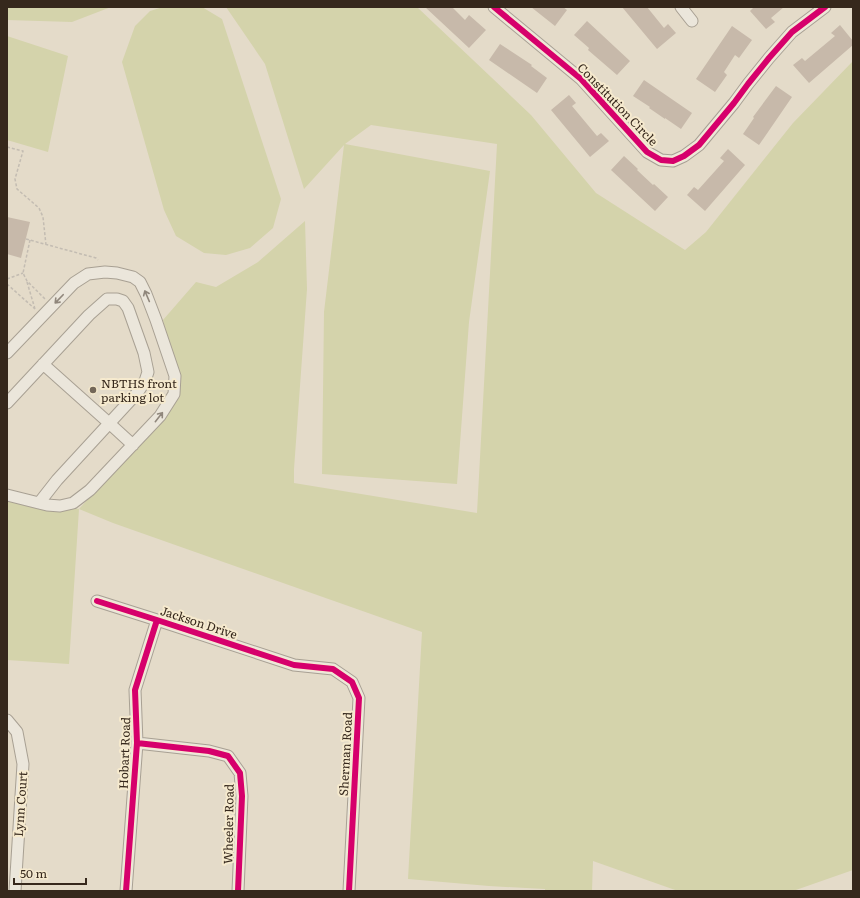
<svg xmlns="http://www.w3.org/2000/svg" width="860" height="898" font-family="Literata,serif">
	<rect width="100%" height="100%" fill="#e4dbc9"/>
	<path fill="#d4d3ab" d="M7,7H111L72,22L7,20Z
		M163,7H202L222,19L281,199L273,228L250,248L226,255L204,253L176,236L164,210L122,62L135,26L150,11Z
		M226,7H417L531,115L596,193L685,250L706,232L793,123L853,61V870L793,891H678L593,861L592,891H545V889L489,886L408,879L422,632L113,523L79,509L69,664L7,660V492L79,509L180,397L163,320L196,282L216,287L258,262L305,221L307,289L294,469V483L477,513L497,144L371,125L345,144L490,171L469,322L457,484L322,474L324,312L344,145L304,189L265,64Z
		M7,36L68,56L48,152L7,140Z"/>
	<path fill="#c7b9aa" d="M425,7H452L465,20L469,15L486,30L469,48Z
		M531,7H563L567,10L555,26Z
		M622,7H647L664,28L668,24L676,33L657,49Z
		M754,7H784L771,18L775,22L766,29L750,11Z
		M587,21L630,61L617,75L588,50L589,48L574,35Z
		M840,25L853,41V45L809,83L793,65L802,58L805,61L835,36L831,33Z
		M732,26L752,40L739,58L735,55L724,72L727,75L715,92L696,79Z
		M500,44L532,65L531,66L547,78L537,93L489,60Z
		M644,80L692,113L681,129L665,118V119L649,108L650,107L633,96Z
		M776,86L792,97L759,145L743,134L754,118L753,117Z
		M569,95L576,103L572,106L597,136L601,133L609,141L590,157L551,110Z
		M728,149L745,165L705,211L687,195L694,187L698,190L724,161L720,158Z
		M624,156L638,169L637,170L653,185L654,184L668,197L655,211L611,170Z
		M7,217L30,222L21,258L7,254Z"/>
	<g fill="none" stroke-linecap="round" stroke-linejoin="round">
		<defs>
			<path id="minor" d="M494,7L581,79L647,152L661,160L673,161L684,156L699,145L734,103L748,84L769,58L792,32L825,7
				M681,7L692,21
				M7,353L74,283L88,274L105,272L117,273L133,277L140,282L146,294L156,320L175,376L174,394L160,416L90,490L73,503L60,506L47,505L7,495
				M43,364L109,423L133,445
				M7,403L89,315L107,299H117L123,301L128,308L144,353L148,372L145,381L138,392L57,480L39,503
				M97,601L157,620L294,665L333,669L352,682L359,698L349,891
				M7,720L17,732L23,764L15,891
				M137,743L209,751L228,756L240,773L242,796L238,891
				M126,891L137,743L135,690L157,620"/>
		</defs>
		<use href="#minor" stroke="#a8a093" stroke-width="13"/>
		<path stroke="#c3bcb2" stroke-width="1.5" stroke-dasharray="3 2" stroke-linecap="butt" d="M7,147L23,151L15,179L17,189L39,208L43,217L46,245
			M26,239L96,258L98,260
			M30,240L23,273L27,281L45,299
			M7,279L23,273
			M27,282L35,309
			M7,284L35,309"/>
		<use href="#minor" stroke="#ebe6db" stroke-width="11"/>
		<defs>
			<path id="cycleway" d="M494,7L581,79L647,152L661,160L673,161L684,156L699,145L734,103L748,84L769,58L792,32L825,7
				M97,601L157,620L294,665L333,669L352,682L359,698L349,891
				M137,743L209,751L228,756L240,773L242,796L238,891
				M126,891L137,743L135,690L157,620"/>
		</defs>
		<use href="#cycleway" stroke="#f6eace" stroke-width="8"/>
		<use href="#cycleway" stroke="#d6006c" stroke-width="6"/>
	</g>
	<defs><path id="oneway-shaft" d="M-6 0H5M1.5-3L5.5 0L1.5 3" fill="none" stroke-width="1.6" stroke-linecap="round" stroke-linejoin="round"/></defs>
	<g stroke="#90877c">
		<use href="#oneway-shaft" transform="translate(147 296) rotate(-113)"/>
		<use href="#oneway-shaft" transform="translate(59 299) rotate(134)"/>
		<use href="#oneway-shaft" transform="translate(159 417) rotate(-52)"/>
	</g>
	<circle fill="#736759" stroke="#f6eace" stroke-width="1.5" cx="93" cy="390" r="4"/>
	<g text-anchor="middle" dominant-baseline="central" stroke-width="4" stroke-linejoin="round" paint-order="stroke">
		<g font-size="12" fill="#36281c" stroke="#f6eace">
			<text transform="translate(618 104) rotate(46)">Constitution Circle</text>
			<text transform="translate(199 622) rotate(18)">Jackson Drive</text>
			<text transform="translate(124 753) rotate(-88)">Hobart Road</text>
			<text transform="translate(345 754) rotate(-87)">Sherman Road</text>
			<text transform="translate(20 804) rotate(-86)">Lynn Court</text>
			<text transform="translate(228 824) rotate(-89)">Wheeler Road</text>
		</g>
		<g font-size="12" fill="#36281c" stroke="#f6eace" text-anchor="start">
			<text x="101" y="383">NBTHS front<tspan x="101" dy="14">parking lot</tspan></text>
		</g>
	</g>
	<rect width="860" height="898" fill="none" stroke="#36281c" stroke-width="16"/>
	<path d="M14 878v6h72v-6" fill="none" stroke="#36281c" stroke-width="2"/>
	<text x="20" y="878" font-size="12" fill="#36281c" stroke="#f6eace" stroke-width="3" paint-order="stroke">50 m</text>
</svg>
